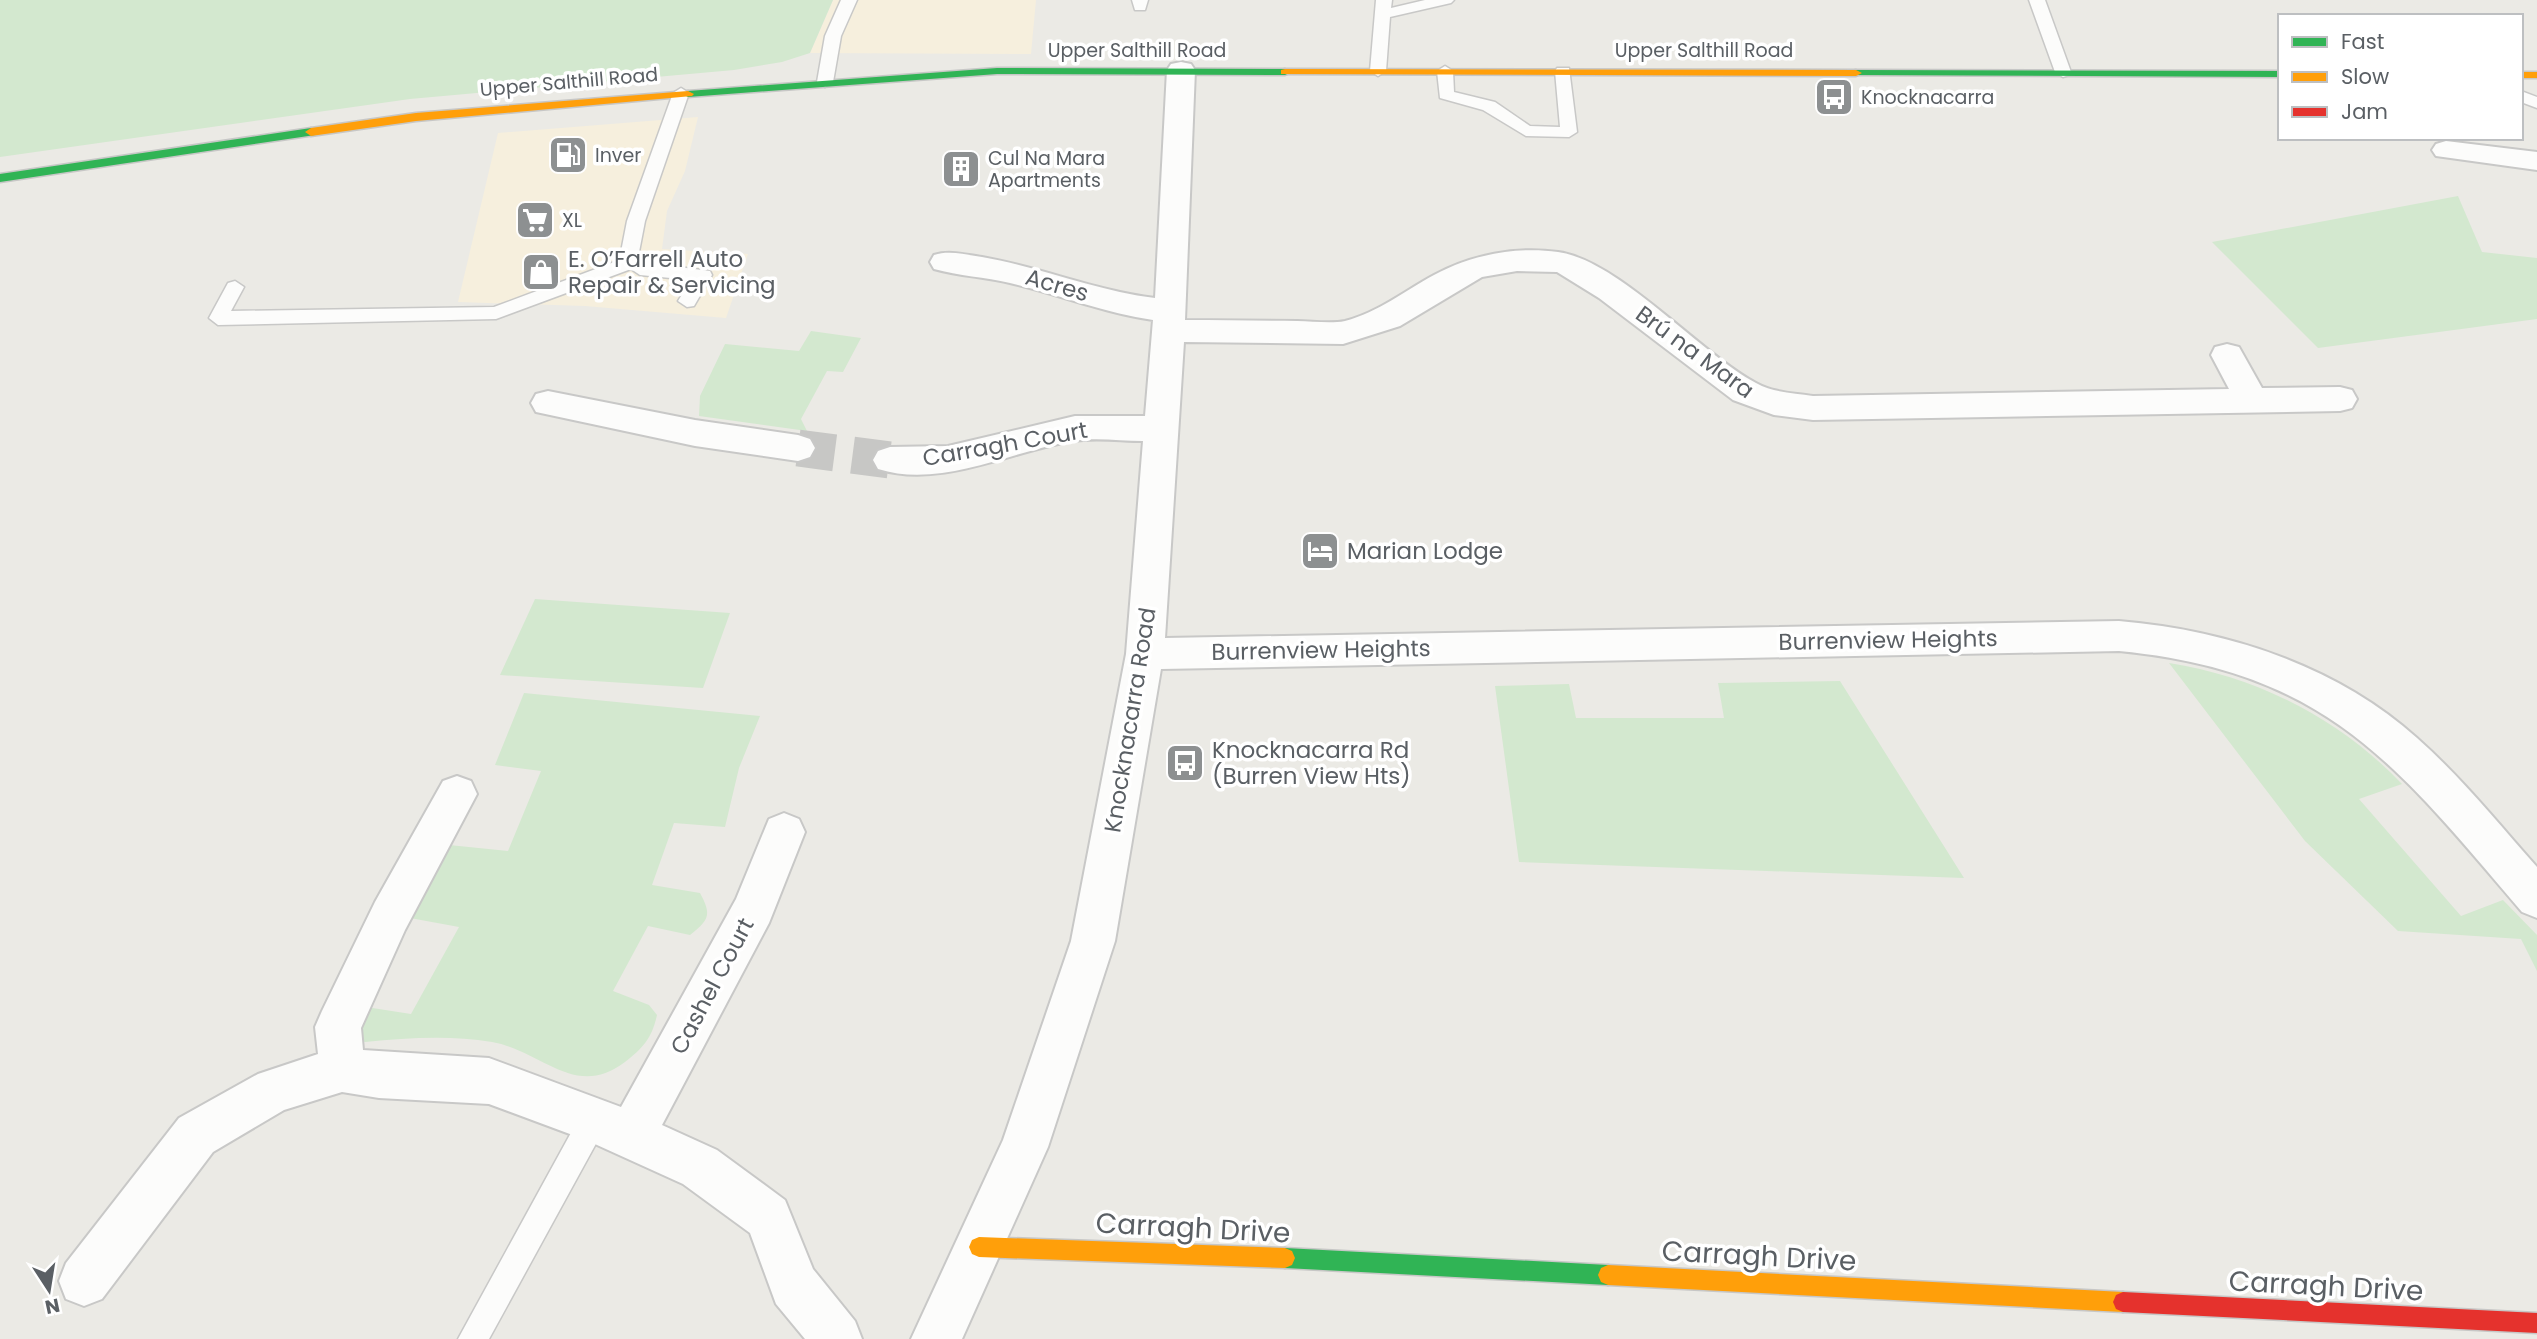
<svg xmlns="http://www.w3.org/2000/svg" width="2537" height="1339" font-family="Poppins,sans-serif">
	<rect width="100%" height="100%" fill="#ebeae5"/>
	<path fill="#f6efdd" d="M833,0H1036L1031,54L810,53Z
		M698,117L685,171L667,211L662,249L748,254L726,318L585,306L458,302L498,133Z"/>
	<path fill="#d3e8cf" d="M0,0H833L810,53L782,62L734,70L410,99L0,157Z
		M2458,196L2482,252L2537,258V319L2318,348L2212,242Z
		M811,331L861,338L843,372L827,371L801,419L807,431L699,416L700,396L725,344L799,351Z
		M535,599L730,613L703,688L500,675Z
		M2169,663C2258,677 2340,719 2402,784L2359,799L2461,916L2503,900L2537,935V971L2521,939L2398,931L2305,841Z
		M1840,681L1964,878L1519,862L1495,686L1569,684L1576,718H1724L1718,683Z
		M524,693L760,716L739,768L725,827L674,823L652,885L700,893C712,915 709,920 690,935L648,926L613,991L649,1005L657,1015C652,1038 643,1048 625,1062C575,1100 543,1051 492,1042C449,1035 408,1038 365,1042L357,1039L366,1007L411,1014L459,927L410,918L449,845L508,851L541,771L495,765Z"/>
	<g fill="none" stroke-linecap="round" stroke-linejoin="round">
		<path stroke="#c7c7c5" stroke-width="37" stroke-dasharray="37 18" stroke-linecap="butt" d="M798,448L890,460"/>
		<defs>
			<path id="lane" d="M841,0H857L841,36L833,82L825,87L817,82L825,36Z
				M1132,0H1148L1145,10H1135Z
				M1376,0H1392L1391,8L1425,0H1454L1451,3L1390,17L1386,71L1378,76L1370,71Z
				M2029,0H2045L2071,72L2069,75L2063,77L2055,72Z
				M1445,66L1453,71L1454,92L1495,102L1530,126L1560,127L1555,71L1557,68H1569L1577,132L1569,137L1526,136L1483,110L1440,98L1437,71Z
				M681,88L689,93L645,221L639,252L646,263L710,271L712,275L694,306L687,307L678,301L691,280L640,275L631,269L496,319L218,325L209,318L228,283L235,281L244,287L231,311L494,307L625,258L621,252L627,221L673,93Z
				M2521,91L2537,97V108L2521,102Z
				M594,1105L604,1109L608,1119L604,1129L489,1339H458L584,1109Z"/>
			<path id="street" d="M1181,62L1191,64L1195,70L1185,320C1222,320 1260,321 1297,321C1312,321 1330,324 1345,321C1379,312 1404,291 1434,275C1471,255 1516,246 1558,252C1618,260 1699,352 1756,383C1774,393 1794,393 1813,396L2229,389L2211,355L2215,347L2227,344L2239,347L2262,388L2340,387L2352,390L2357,399L2352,408L2340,411L1813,420L1774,415L1733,400L1599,298L1557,272L1517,271L1482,277L1400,326L1343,344L1184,342L1165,638L2119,621C2226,630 2336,665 2417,738C2461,777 2498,823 2537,867V918L2522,912C2396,764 2326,671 2119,651L1161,669L1115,941L1048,1147L962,1339H911L1003,1140L1071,941L1126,654L1143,441C1121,441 1095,437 1073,441C1011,451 941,489 878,469L873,460L878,451L890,447L948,446L1075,416H1145L1153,320C1104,313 1058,294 1010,283C985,277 959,276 934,269L930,262L934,255C950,250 966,255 982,257C1040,267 1096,291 1155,298L1167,70L1171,64Z
				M2446,141L2537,152V170L2436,156L2432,150L2436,144Z
				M548,391L695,420L798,435L810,439L815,448L810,457L798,461L695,446L536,412L531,403L536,394Z
				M457,776L471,781L477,794L405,930L361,1028L363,1050L489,1058L621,1107L736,899L769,819L784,813L799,819L805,832L769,923L662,1125L717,1150L785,1200L813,1269L855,1321L862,1339H805L776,1304L750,1233L683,1184L586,1140L489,1104L379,1098L342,1092L284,1110L213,1152L102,1299L84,1306L66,1299L59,1281L66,1263L179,1118L258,1074L318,1054L315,1027L322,1011L375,902L443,781Z"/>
			<path id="fast" d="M997,68L1285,69L1291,72L1285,75L997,74L688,97L682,94L688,91Z
				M1856,70L2280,71V77L1852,75V71Z
				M311,128L317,132L315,135L0,182V174Z
				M1285,1248L1608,1265L1615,1268L1618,1275L1615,1282L1608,1285L1285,1268L1278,1265L1275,1258L1278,1251Z"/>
			<path id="slow" d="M1285,69L1856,70L1862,73L1856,76L1281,74V70Z
				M2521,72H2537V78H2521Z
				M688,91L694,94L692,96L416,121L311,136L305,132L311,128L416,113Z
				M979,1237L1285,1248L1292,1251L1295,1258L1292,1265L1285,1268L979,1257L972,1254L969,1247L972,1240Z
				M1608,1265L2123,1292L2130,1295L2133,1302L2130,1309L2123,1312L1608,1285L1601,1282L1598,1275L1601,1268Z"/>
			<path id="jam" d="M2123,1292L2537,1313V1333L2123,1312L2116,1309L2113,1302L2116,1295Z"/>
		</defs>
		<use href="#lane" stroke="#c8c8c7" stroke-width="3"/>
		<use href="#street" stroke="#c8c8c7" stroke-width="4"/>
		<use href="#fast" stroke="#c7c7c6" stroke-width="3"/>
		<use href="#slow" stroke="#c7c7c6" stroke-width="3"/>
		<use href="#jam" stroke="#c7c7c6" stroke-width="3"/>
		<use href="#lane" fill="#fcfcfb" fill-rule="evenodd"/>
		<use href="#street" fill="#fcfcfb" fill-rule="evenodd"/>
		<use href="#fast" fill="#30b455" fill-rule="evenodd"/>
		<use href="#slow" fill="#ff9f0a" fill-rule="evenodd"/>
		<use href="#jam" fill="#e5322d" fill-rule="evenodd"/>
	</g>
	<defs>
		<symbol id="bus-square" viewBox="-11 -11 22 22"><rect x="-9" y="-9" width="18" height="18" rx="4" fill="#8d9091" stroke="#fff"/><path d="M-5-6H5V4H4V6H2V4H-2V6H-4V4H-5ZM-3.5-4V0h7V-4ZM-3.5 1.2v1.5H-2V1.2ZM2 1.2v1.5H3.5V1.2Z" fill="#fff"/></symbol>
		<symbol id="fuel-square" viewBox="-11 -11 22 22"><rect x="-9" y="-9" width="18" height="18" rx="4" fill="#8d9091" stroke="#fff"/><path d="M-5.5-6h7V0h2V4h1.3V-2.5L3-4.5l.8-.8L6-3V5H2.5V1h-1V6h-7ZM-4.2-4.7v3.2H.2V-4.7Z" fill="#fff"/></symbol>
		<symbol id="building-square" viewBox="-11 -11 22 22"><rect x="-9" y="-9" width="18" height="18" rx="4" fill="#8d9091" stroke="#fff"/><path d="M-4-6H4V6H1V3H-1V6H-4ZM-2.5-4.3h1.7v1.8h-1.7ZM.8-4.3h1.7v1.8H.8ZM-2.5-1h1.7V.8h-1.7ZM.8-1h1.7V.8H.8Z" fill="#fff"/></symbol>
		<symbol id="supermarket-square" viewBox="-11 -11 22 22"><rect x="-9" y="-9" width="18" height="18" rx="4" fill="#8d9091" stroke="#fff"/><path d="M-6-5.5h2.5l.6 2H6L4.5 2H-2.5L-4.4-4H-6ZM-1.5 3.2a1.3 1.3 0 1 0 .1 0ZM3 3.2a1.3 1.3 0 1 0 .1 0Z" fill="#fff"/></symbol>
		<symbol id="shop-square" viewBox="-11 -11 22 22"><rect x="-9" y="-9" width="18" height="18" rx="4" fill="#8d9091" stroke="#fff"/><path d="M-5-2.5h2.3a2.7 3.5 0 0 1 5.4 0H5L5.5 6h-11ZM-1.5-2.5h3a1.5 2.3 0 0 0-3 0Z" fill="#fff"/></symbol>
		<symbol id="hotel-square" viewBox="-11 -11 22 22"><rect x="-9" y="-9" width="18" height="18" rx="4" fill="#8d9091" stroke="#fff"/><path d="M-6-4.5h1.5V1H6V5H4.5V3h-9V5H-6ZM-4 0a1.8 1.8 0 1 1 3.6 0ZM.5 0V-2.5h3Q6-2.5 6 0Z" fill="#fff"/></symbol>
	</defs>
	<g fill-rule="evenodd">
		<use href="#bus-square" x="1812" y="75" width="44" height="44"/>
		<use href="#fuel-square" x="546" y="133" width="44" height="44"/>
		<use href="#building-square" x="939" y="147" width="44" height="44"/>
		<use href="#supermarket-square" x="513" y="198" width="44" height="44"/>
		<use href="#shop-square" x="519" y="250" width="44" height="44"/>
		<use href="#hotel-square" x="1298" y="529" width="44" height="44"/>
		<use href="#bus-square" x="1163" y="741" width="44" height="44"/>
	</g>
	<g text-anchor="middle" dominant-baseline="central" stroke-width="7" stroke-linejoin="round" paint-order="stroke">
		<g font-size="19" fill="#5a5f64" stroke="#fff">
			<text x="1137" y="50">Upper Salthill Road</text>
			<text x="1704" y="50">Upper Salthill Road</text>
			<text transform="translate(569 82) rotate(-5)">Upper Salthill Road</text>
		</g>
		<g font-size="19" fill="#5a5f64" stroke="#fff" text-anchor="start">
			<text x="1861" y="97">Knocknacarra</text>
			<text x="595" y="155">Inver</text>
			<text x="988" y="158">Cul Na Mara<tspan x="988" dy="22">Apartments</tspan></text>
			<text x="562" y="220">XL</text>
		</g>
		<g font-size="23" fill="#5a5f64" stroke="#fff" text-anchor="start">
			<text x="568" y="259">E. O’Farrell Auto<tspan x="568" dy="26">Repair &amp; Servicing</tspan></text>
			<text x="1347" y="551">Marian Lodge</text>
			<text x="1212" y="750">Knocknacarra Rd<tspan x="1212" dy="26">(Burren View Hts)</tspan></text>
		</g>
		<g font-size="23" fill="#5a5f64" stroke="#fff">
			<text transform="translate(1057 285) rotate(16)">Acres</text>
			<text transform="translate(1695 352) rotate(36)">Brú na Mara</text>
			<text transform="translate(1005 444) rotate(-10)">Carragh Court</text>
			<text transform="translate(1888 640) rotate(-1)">Burrenview Heights</text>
			<text transform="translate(1321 650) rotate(-1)">Burrenview Heights</text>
			<text transform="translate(1130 720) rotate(-81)">Knocknacarra Road</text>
			<text transform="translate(712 986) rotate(-62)">Cashel Court</text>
		</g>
		<g font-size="28" fill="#5a5f64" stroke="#fff">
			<text transform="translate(1193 1228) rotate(3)">Carragh Drive</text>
			<text transform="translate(1759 1256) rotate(3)">Carragh Drive</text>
			<text transform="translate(2326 1286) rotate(3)">Carragh Drive</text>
		</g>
	</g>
	<rect x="2278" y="14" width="245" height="126" fill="#ffffff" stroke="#bdbfc1" stroke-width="2"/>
	<rect x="2292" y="37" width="35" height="10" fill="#30b455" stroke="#bdbfc1" stroke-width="2"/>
	<text x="2341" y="49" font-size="21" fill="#5a5f64">Fast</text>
	<rect x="2292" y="72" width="35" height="10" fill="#ff9f0a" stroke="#bdbfc1" stroke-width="2"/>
	<text x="2341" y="84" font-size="21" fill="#5a5f64">Slow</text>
	<rect x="2292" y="107" width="35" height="10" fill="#e5322d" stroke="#bdbfc1" stroke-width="2"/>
	<text x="2341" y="119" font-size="21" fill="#5a5f64">Jam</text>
	<g transform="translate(49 1290) rotate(168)" stroke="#ffffff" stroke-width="5" paint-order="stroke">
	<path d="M0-5L12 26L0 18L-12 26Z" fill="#5a5f64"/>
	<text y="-10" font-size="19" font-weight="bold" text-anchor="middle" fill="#5a5f64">N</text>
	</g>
</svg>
